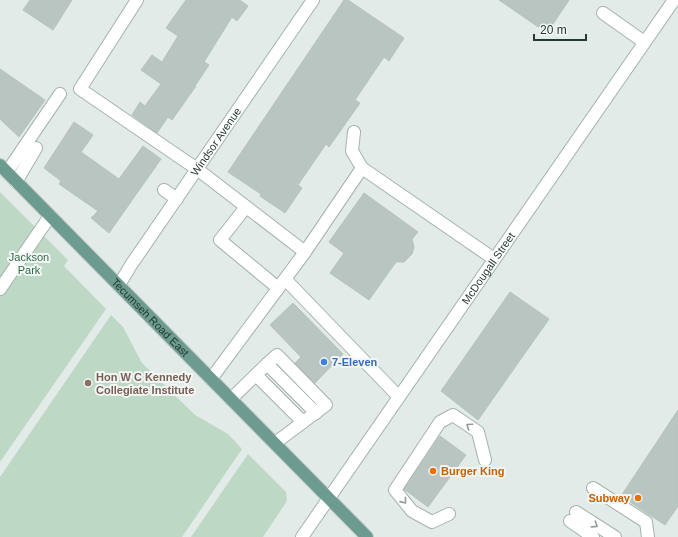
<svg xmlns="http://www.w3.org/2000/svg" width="678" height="537" font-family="Arial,sans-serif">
	<rect width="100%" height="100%" fill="#e2ebe7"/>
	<path fill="#bdd9c5" d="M0,192L68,260L64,266L106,309L0,462Z
		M111,315L123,327L142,363L195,415L228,434L242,449L182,537H0V477Z
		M248,454L286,492L287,501L263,537H191Z"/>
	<path fill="#b8c5c0" stroke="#b5c3be" d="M30,0H72L53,30L23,10Z
		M186,0H240L248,6L237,21L232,17L204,62L209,65L195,86H196L172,120L168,117L157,133L132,115L140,102L145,106L161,84L141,70L152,55L162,62L178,36L166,28Z
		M344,0H348L404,38L389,61L384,57L355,100L360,103L329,147L326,144L298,185L302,188L285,213L260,196L261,194L228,172Z
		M499,0H569L547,33Z
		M0,69L45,100L19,137L0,119Z
		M74,122L93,135L81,152L119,179L143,146L161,159L109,233L91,218L98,211L59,184L61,181L44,168Z
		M364,193L418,232L412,239L414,247L412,254L404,262H396L369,300L330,273L344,253L329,242Z
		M510,292L549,319L478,420L441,391Z
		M293,303L343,354L315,383L295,363L301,357L270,325Z
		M678,410V506L665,525L621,496Z
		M440,436L466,455L428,507L404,489Z"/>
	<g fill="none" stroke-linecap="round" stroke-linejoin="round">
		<defs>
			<g id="minor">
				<path d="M137,0L80,89L197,169L305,252"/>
				<path d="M603,13L644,42"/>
				<path d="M354,132L352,151L362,168L494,259"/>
				<path d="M7,172L60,94"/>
				<path d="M16,182L36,148"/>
				<path d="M164,190L177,199"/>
				<path d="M246,207L220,240L278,288"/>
				<path d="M285,279L399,397"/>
				<path id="s1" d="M119,285L131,265L313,0"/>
				<path d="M0,289L50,216"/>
				<path d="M267,364L277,355L326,405L275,443"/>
				<path d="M256,375L303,422"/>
				<path d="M211,379L305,252L362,168"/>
				<path d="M231,399L267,364L316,413"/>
				<path d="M593,488L646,522L648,537"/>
				<path d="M576,512L615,537"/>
				<path d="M449,514L432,522L412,511L395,490L440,422L453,415L478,432L485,460"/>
				<path d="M570,521L593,537"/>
				<path id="s2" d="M302,537L674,0"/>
			</g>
			<g id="major">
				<path id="s3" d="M0,165L367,537"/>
			</g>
		</defs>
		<use href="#minor" stroke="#a5b2ae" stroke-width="14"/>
		<use href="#major" stroke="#c2c8c6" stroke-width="14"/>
		<use href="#minor" stroke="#fff" stroke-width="12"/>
		<use href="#major" stroke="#6c9b8f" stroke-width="12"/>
	</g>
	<defs><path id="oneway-chevron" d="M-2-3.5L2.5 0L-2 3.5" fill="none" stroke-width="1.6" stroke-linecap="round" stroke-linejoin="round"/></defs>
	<g stroke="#929c9a">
		<use href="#oneway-chevron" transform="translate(469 426) rotate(-145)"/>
		<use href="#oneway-chevron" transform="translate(404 501) rotate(51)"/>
		<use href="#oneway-chevron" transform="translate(595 525) rotate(33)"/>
	</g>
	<circle fill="#3f7fe0" stroke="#f2f7f5" stroke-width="1.5" cx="324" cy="362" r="4"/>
	<circle fill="#8d6e63" stroke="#f2f7f5" stroke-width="1.5" cx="88" cy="383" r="4"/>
	<g fill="#e8710a" stroke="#f2f7f5" stroke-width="1.5">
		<circle cx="433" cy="471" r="4"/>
		<circle cx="638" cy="498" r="4"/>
	</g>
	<g text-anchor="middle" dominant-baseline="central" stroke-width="4" stroke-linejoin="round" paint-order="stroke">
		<g font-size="11" fill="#243934" stroke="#f2f7f5">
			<text stroke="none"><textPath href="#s1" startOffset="173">Windsor Avenue</textPath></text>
			<text stroke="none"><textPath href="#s2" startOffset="327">McDougall Street</textPath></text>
			<text stroke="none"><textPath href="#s3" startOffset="214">Tecumseh Road East</textPath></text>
		</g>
		<g font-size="11" fill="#336c49" stroke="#f2f7f5">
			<text x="29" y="257">Jackson<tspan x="29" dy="13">Park</tspan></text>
		</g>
		<g font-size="11" font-weight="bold" fill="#366cbe" stroke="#f2f7f5" text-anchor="start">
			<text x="332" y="362">7-Eleven</text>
		</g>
		<g font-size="11" font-weight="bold" fill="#785e54" stroke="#f2f7f5" text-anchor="start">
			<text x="96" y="377">Hon W C Kennedy<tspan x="96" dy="13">Collegiate Institute</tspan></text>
		</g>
		<g font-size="11" font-weight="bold" fill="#c56008" stroke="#f2f7f5" text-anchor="start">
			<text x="441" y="471">Burger King</text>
			<text x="630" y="498" text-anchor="end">Subway</text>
		</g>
	</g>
	<path d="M534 34v6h52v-6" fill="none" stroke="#243934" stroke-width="2"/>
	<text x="540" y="34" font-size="12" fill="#243934" stroke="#f2f7f5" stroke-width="3" paint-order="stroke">20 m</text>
</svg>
